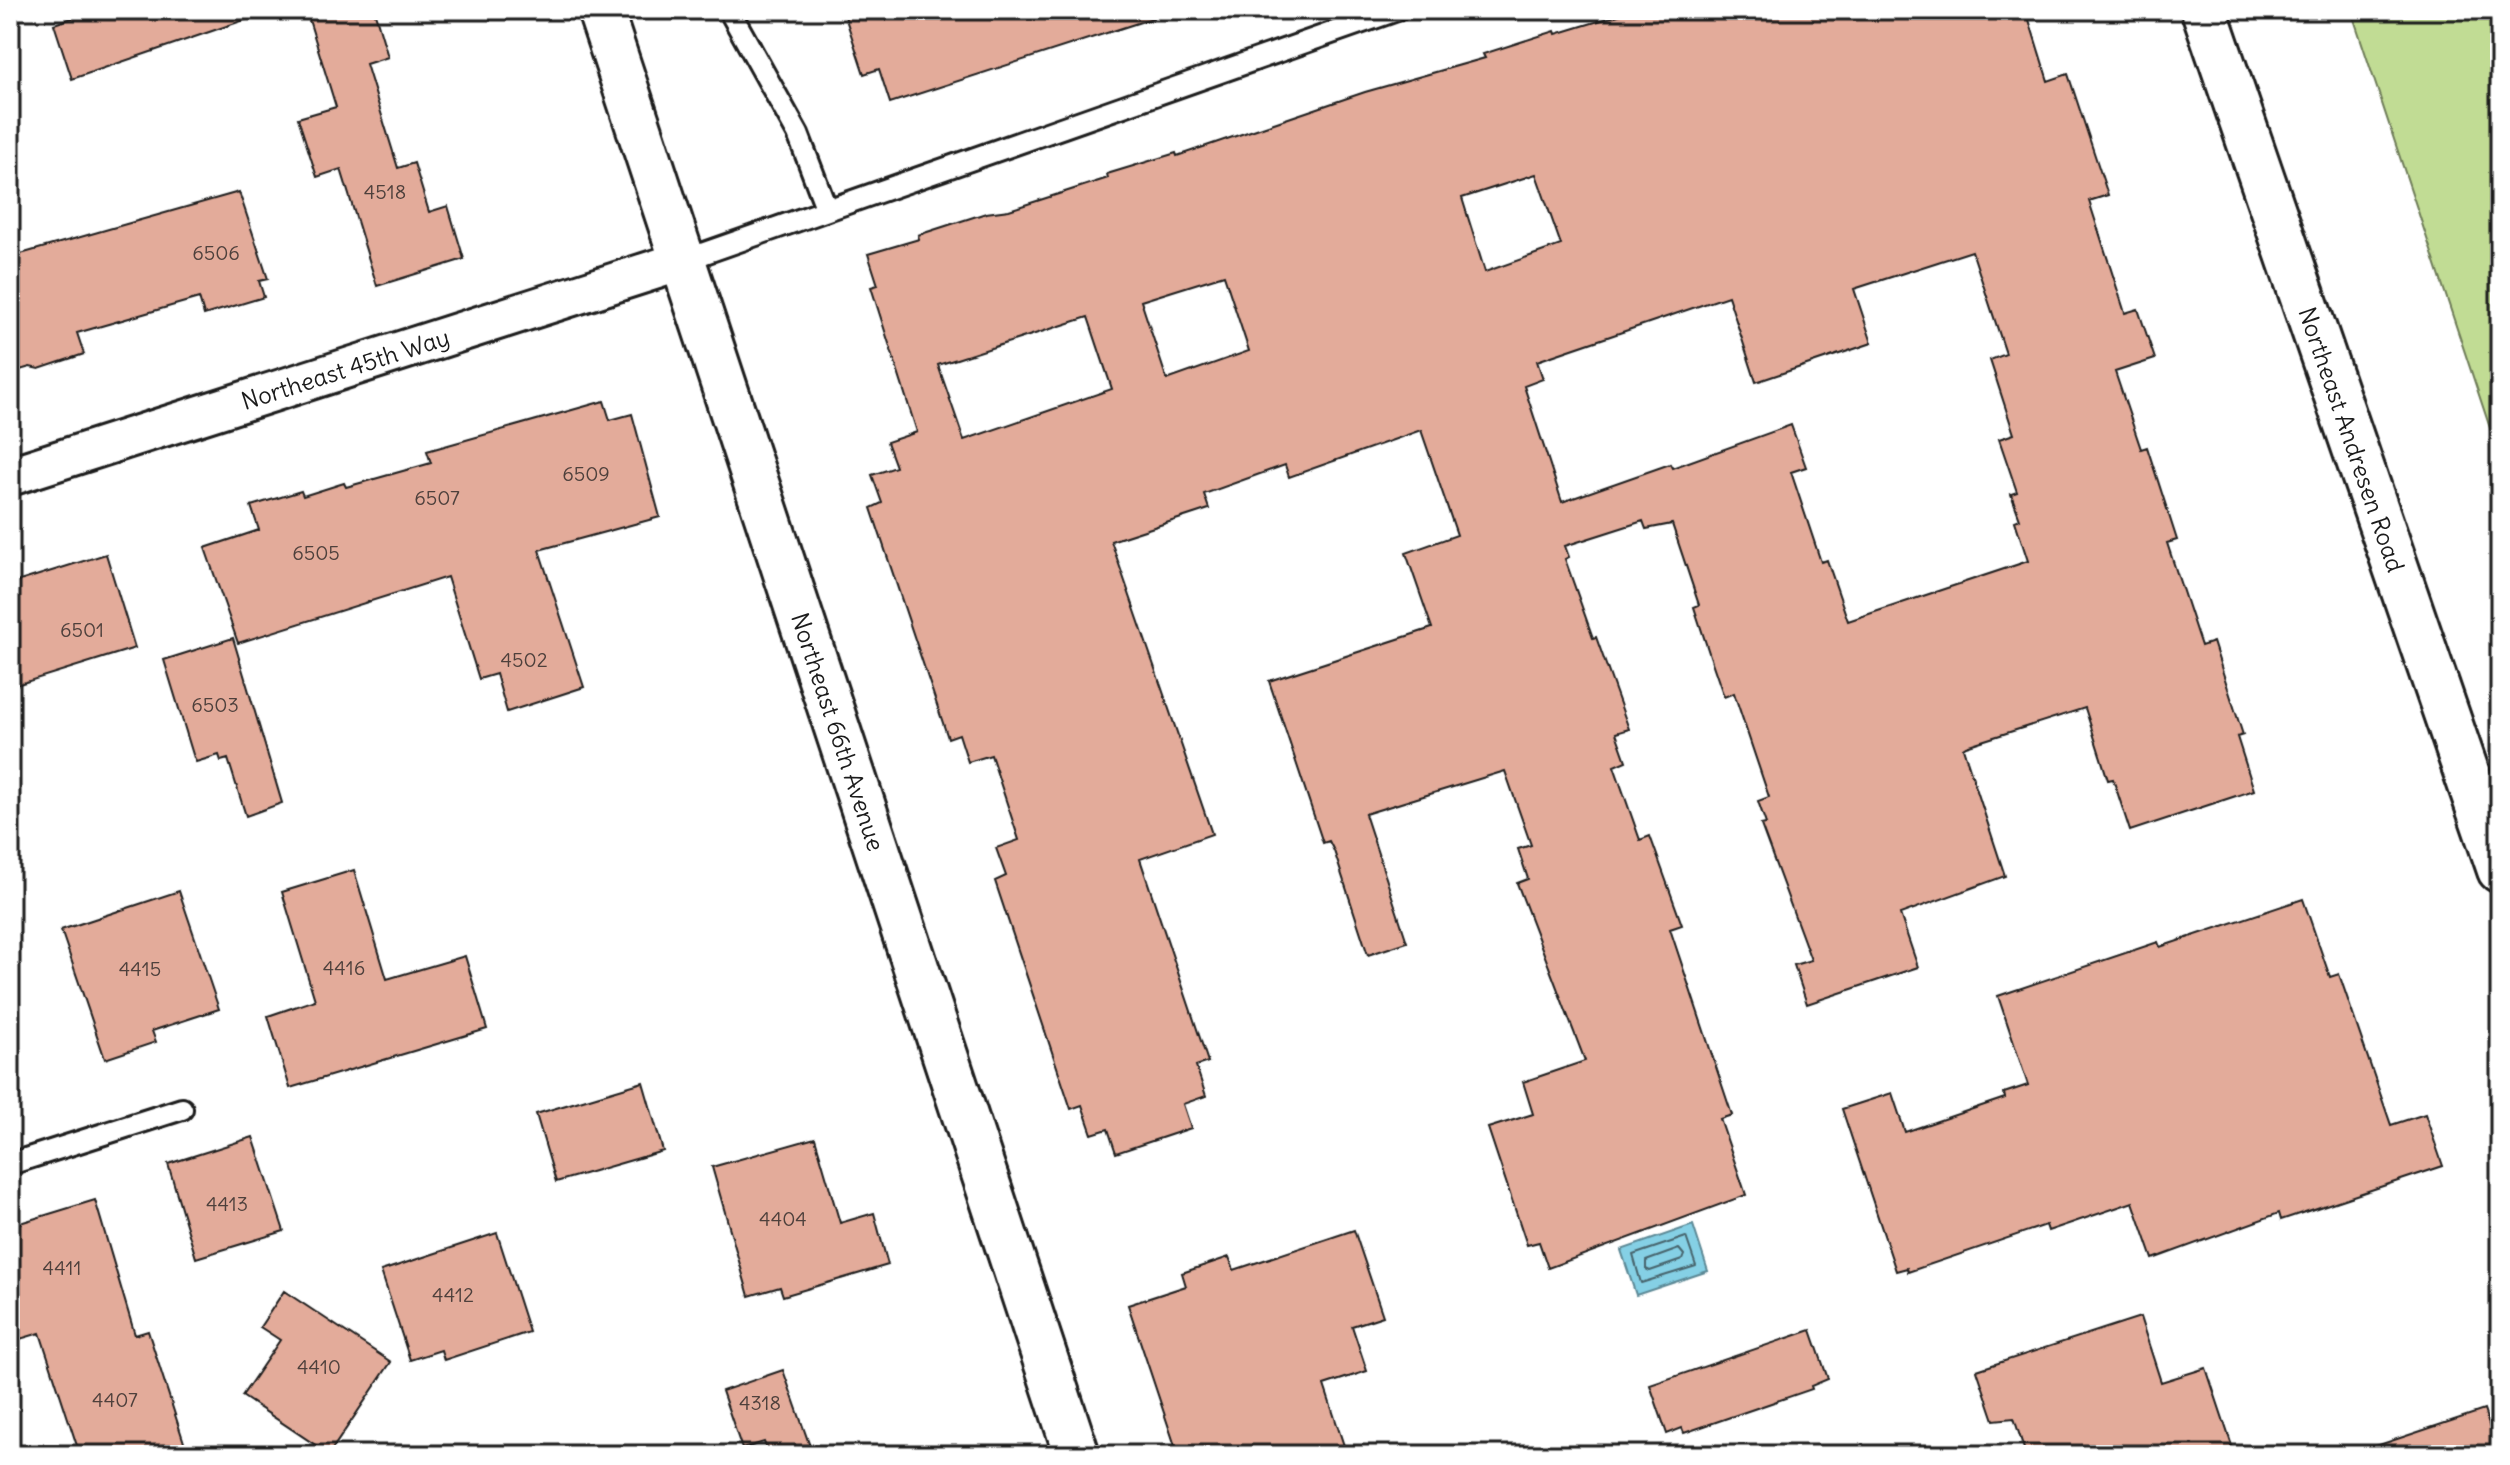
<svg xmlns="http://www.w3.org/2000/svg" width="2510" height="1465" font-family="Delius,sans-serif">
	<rect width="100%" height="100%" fill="#fff"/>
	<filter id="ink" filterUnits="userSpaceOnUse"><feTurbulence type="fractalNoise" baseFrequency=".0125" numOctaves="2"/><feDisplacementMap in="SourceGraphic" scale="16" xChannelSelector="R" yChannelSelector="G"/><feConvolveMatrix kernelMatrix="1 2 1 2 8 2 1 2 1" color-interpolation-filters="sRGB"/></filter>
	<g filter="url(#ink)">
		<path fill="#c1dc94" stroke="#6e7c58" stroke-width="2" d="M2351,10H2500V458Z"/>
		<path fill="#85d0e5" stroke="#5b8895" stroke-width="2" d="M1693,1225L1708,1271L1636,1295L1621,1250Z"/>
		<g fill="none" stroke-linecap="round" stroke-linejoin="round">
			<path stroke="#46646c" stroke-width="2" d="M1686,1237L1696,1266L1641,1283L1633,1255Z
				M1679,1249L1684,1255L1682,1260L1650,1271L1646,1269V1261Z"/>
		</g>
		<path fill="#e3ab9a" stroke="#1c1c1c" stroke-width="2" fill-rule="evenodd" d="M97,10H252L253,17L72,79L54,24Z
			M306,10H374L388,57L366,64L398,168L414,163L429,212L448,206L464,259L377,286L341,169L317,177L298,118L336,107Z
			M843,10H1151L1153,18L890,103L879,69L864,74Z
			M1635,10H2026L2048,81L2068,74L2108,195L2089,201L2125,313L2138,309L2155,359L2115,372L2141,449L2147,447L2177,540L2167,543L2201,646L2213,642L2243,735L2237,737L2254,790L2130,831L2113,779L2108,780L2085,708L1966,746L1963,748L2005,876L1900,914L1918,967L1807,1004L1794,965L1811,960L1761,825L1766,824L1758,801L1769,797L1734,693L1724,697L1712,662L1694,607L1699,605L1672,524L1646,529L1643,521L1565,546L1569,557L1565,559L1593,638L1596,637L1629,729L1616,733L1626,761L1614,766L1640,840L1650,836L1682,925L1670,929L1732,1115L1720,1119L1746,1195L1548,1268L1539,1242L1527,1245L1488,1128L1533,1114L1523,1082L1585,1061L1517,883L1528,879L1518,849L1531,845L1505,771L1365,814L1407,942L1368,955L1334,851L1329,841L1323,843L1269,681L1432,628L1406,553L1457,535L1421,430L1289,477L1285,465L1204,494L1209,509L1111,541L1212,834L1140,859L1208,1062L1196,1066L1206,1096L1183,1104L1191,1128L1116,1153L1108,1129L1092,1134L1082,1105L1071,1109L995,881L1006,876L996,848L1019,840L991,755L968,762L959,734L948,738L871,508L882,503L872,475L896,467L887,442L917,432L871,287L878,285L868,254L919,239L918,235L986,213L1009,210L1108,178L1107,174L1176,153L1177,156L1365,92L1485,58L1483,54L1555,31L1556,34ZM1536,174L1561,245L1485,272L1462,198ZM1972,251L2006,354L1990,360L2014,434L1999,439L2017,492L2011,494L2020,519L2015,521L2028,561L1848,621L1827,560L1821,562L1791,472L1806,467L1791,425L1672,468L1670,464L1562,502L1524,386L1543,379L1537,361L1728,296L1756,382L1872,343L1854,289ZM1224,275L1249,351L1167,380L1141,301ZM1088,317L1112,389L964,440L938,365Z
			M239,192L268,279L259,281L264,297L204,315L199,298L77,333L84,354L39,369L30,367L10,373V257Z
			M604,401L610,420L632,414L660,517L539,550L584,687L507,712L496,674L479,679L447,577L238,643L205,548L259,530L251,506L301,491L303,496L344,483L346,487L431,463L427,451Z
			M106,554L135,648L10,687V584Z
			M233,638L282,803L246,816L228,759L221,761L219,755L196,762L194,758L164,660Z
			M354,870L387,979L465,956L487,1029L290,1088L268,1016L315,1000L282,892Z
			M179,891L219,1009L152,1031L156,1042L105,1059L61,930Z
			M2303,899L2330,977L2339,974L2391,1125L2425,1114L2443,1166L2281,1220L2279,1213L2153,1259L2133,1202L2048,1231L2046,1225L1908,1272L1907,1268L1896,1271L1842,1109L1892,1093L1905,1132L2005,1098L2004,1093L2028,1085L1998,996L2158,942L2160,947Z
			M643,1082L663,1151L556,1182L536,1114Z
			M253,1137L284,1231L196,1258L168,1164Z
			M815,1138L840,1223L874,1213L888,1265L783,1296L780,1287L749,1296L712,1167Z
			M95,1200L135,1335L148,1331L188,1455H80L40,1333L10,1342V1226Z
			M1354,1230L1383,1316L1352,1326L1367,1371L1324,1385L1347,1455H1178L1128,1305L1186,1286L1182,1273L1229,1257L1234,1270Z
			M497,1233L529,1332L444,1360L441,1350L410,1360L381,1271Z
			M284,1291L391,1362L329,1454L242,1396L280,1340L260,1327Z
			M2140,1317L2161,1382L2206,1368L2235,1455H2026L2014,1418L1994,1420L1977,1370Z
			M1811,1330L1828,1379L1811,1386L1812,1389L1684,1433L1682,1428L1667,1434L1650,1385Z
			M783,1370L813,1455H769L764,1442L742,1449L722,1391Z
			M2484,1410L2499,1455H2374L2373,1447Z"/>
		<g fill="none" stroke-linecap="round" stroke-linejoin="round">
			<defs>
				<path id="lane" d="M729,10L798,134L827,210
					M682,261L1397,10
					M10,1164L182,1109"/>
				<g id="street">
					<path id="s1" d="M10,476L682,261"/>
				</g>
				<g id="secondary">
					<path id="s2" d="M600,10L1077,1455"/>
				</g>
				<g id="primary">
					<path id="s3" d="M2204,10L2500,870"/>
				</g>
			</defs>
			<use href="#lane" stroke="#1c1c1c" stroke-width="26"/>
			<use href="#street" stroke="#1c1c1c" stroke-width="44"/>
			<use href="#secondary" stroke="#1c1c1c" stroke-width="50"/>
			<use href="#primary" stroke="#1c1c1c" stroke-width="50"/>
			<use href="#lane" stroke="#fff" stroke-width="20"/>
			<use href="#street" stroke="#fff" stroke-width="38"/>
			<use href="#secondary" stroke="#fff" stroke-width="44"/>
			<use href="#primary" stroke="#fff" stroke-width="44"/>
		</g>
	</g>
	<g text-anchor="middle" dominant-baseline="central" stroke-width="6" stroke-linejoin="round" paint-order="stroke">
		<g font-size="20" fill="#4e403c">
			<text x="385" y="191">4518</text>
			<text x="216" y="252">6506</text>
			<text x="586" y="473">6509</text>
			<text x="437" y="497">6507</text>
			<text x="316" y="552">6505</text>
			<text x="82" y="629">6501</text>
			<text x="524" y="659">4502</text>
			<text x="215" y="704">6503</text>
			<text x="344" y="967">4416</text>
			<text x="140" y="968">4415</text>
			<text x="227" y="1203">4413</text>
			<text x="783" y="1218">4404</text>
			<text x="62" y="1267">4411</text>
			<text x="453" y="1294">4412</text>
			<text x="319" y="1366">4410</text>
			<text x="115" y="1399">4407</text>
			<text x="760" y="1402">4318</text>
		</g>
		<g font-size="24" fill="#1c1c1c" stroke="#fff">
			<text stroke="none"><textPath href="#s1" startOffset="352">Northeast 45th Way</textPath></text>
			<text stroke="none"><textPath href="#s3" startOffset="454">Northeast Andresen Road</textPath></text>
			<text stroke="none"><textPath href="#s2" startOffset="760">Northeast 66th Avenue</textPath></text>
		</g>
	</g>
	<rect width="2510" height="1465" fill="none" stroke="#fff" stroke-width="40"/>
	<rect x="20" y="20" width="2470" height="1425" fill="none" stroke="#1c1c1c" stroke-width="3" filter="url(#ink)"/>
</svg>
